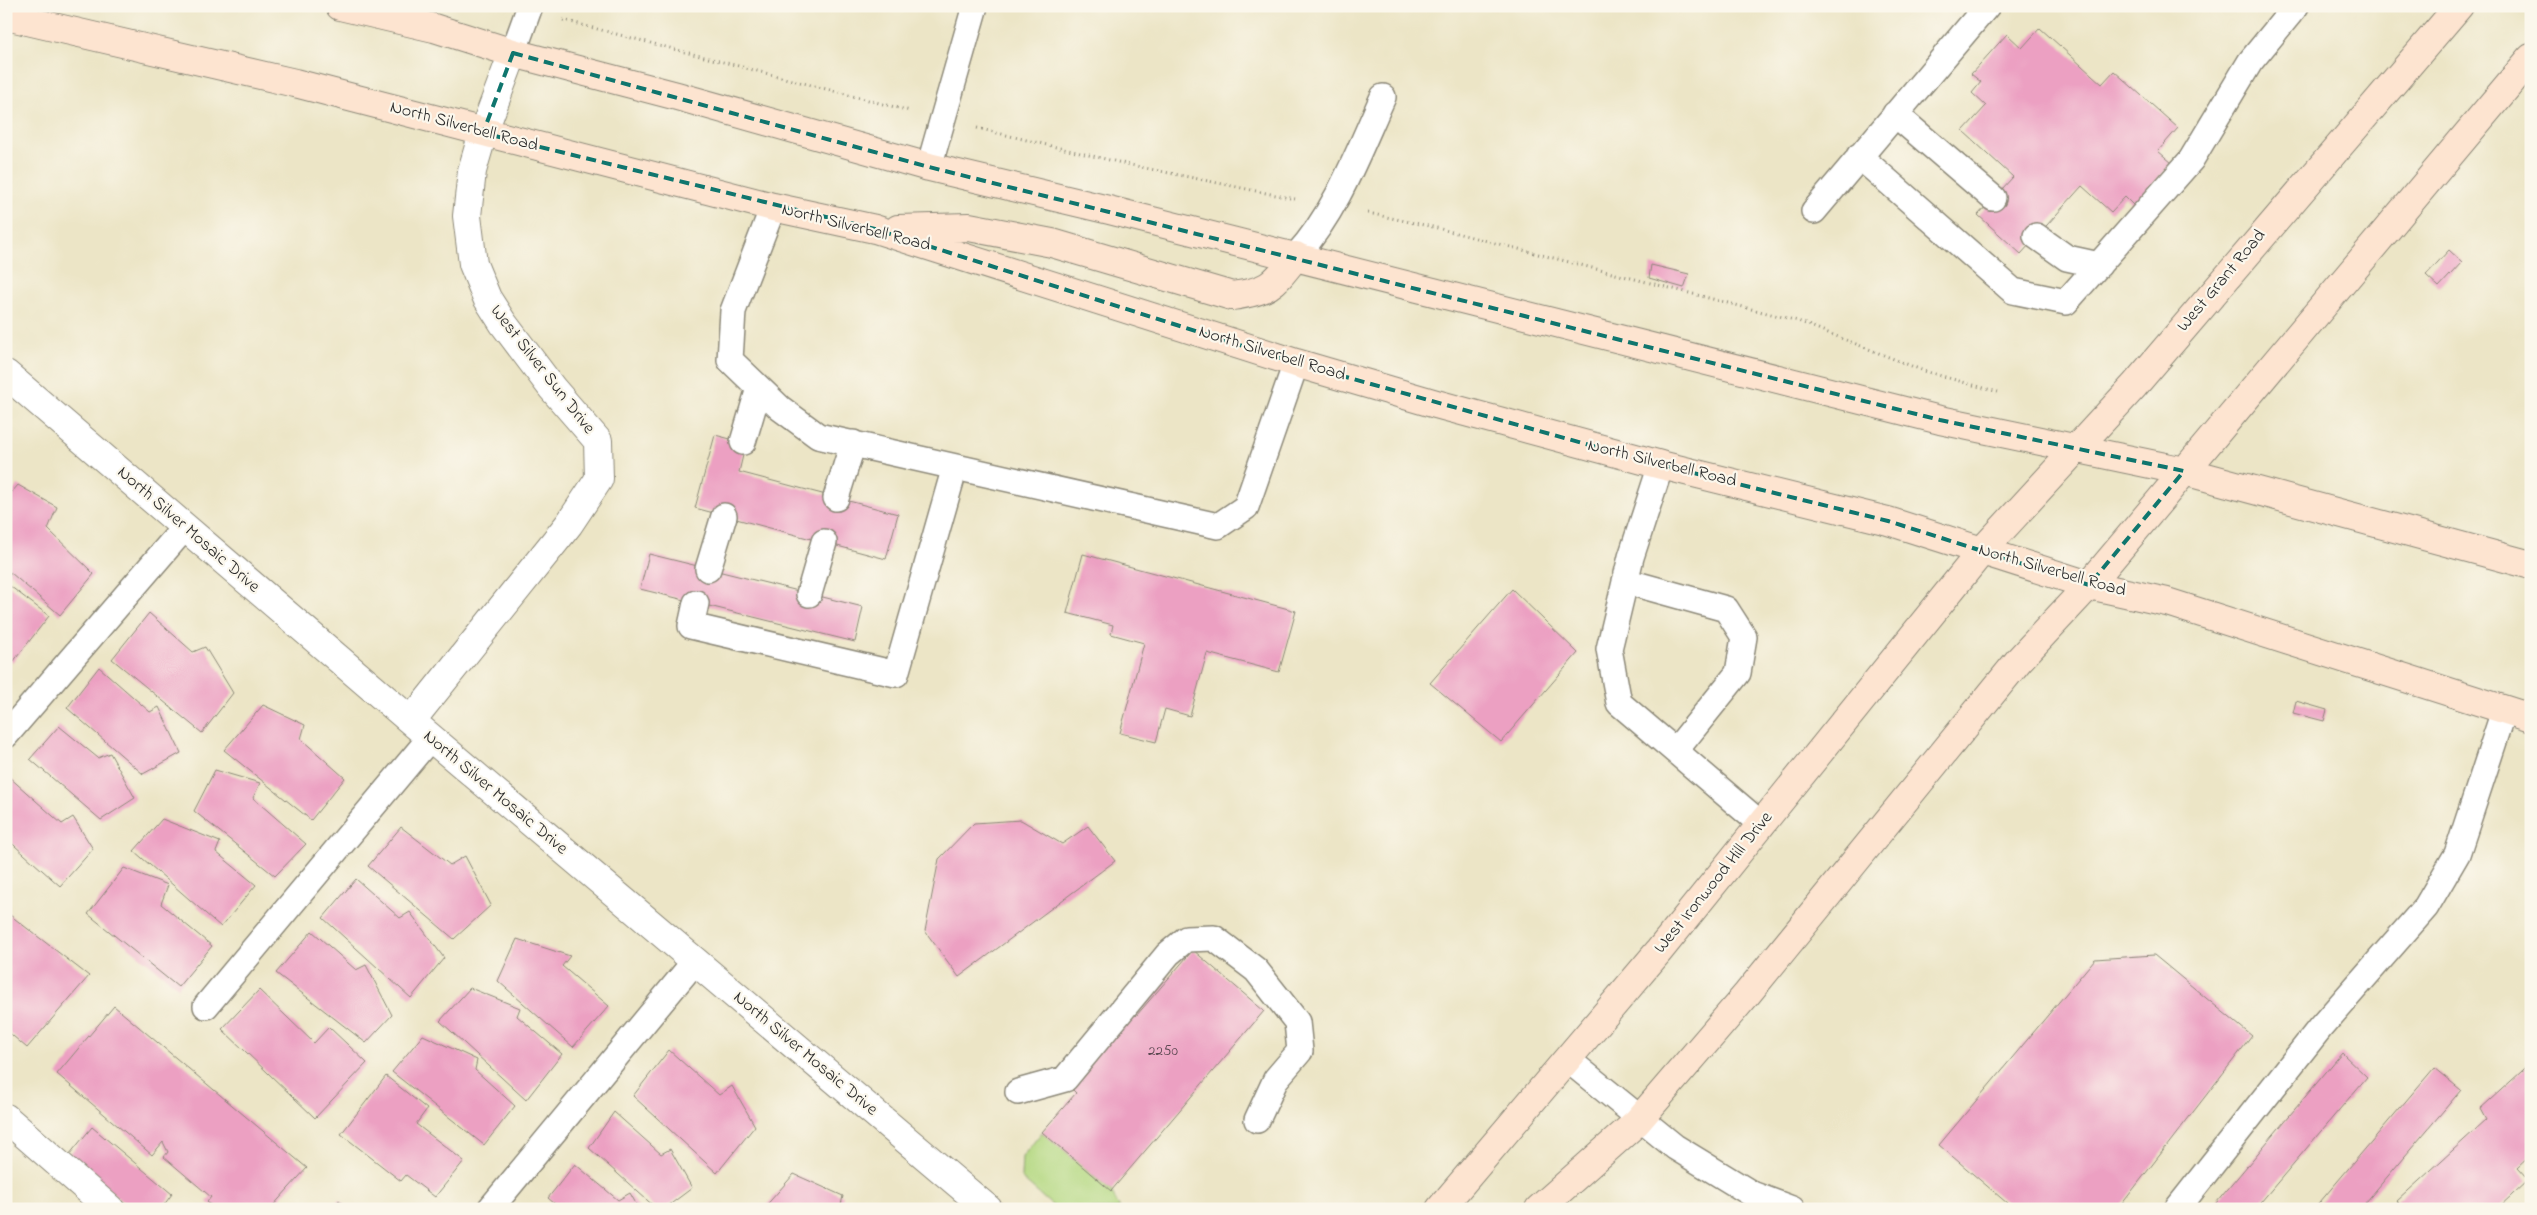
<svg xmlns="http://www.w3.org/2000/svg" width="2537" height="1215" font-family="'Indie Flower',sans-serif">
	<rect width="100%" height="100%" fill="#fbf7ec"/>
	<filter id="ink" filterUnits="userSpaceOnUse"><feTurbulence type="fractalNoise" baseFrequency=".02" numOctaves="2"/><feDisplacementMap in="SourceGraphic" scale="10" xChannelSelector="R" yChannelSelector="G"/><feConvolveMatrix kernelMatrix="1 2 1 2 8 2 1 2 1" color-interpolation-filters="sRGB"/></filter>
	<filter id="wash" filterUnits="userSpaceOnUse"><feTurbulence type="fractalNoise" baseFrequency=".0096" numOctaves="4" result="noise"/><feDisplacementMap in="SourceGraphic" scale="20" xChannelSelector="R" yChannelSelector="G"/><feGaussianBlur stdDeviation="1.12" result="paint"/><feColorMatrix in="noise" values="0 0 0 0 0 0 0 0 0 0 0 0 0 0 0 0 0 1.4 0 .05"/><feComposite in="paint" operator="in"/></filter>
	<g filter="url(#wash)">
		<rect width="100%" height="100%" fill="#ece5c6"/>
		<path fill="#b4d881" stroke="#708256" d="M1042,1132L1111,1191L1120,1209H1056L1021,1178L1022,1157Z"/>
		<g id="blocks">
			<path fill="#eca0c2" d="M2040,28L2102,84L2114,71L2178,128L2158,151L2172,163L2134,206L2125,197L2111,212L2082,186L2021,254L1978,215L2013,177L1963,131L1986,106L1972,93L1981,82L1971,74L2007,34L2022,48Z
				M2449,250L2462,262L2439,287L2426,275Z
				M1651,265L1689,274L1684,288L1649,278Z
				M715,435L746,443L739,472L898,514L886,559L695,508Z
				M18,485L57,507L48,529L94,574L60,615L11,573L6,582V571L11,573L6,570V499Z
				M649,554L863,607L855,642L640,589Z
				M1083,554L1296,611L1279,672L1207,653L1190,716L1165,709L1156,742L1120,733L1144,643L1111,634L1113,625L1067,613Z
				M6,583L49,616L13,662L6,657Z
				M1512,589L1578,653L1501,742L1430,683Z
				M149,613L193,652L205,647L233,693L202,733L112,659Z
				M99,667L150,712L159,707L181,753L143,774L67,708Z
				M2296,701L2327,710L2324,721L2293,713Z
				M263,705L305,725L301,739L345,778L311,820L224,750Z
				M59,726L98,758L110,753L135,798L101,820L30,759Z
				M215,770L260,783L253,798L306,844L275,876L194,811Z
				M8,776L62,824L73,817L93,849L60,886L6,838V778Z
				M162,819L220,842L216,852L256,885L221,927L134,851Z
				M1021,820L1062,844L1088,826L1115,861L959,977L925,931L939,859L974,823Z
				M401,827L450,865L465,856L491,905L454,939L368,866Z
				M124,868L168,885L161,904L212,946L178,987L88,914Z
				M356,879L400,918L410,912L444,958L411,998L323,918Z
				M6,912L89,976L27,1048L6,1030Z
				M312,931L356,970L366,965L392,1015L366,1043L276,973Z
				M517,939L570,956L562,966L609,1006L573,1047L498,981Z
				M1193,950L1264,1011L1111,1191L1042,1132L1076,1093L1068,1085L1132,1009L1136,1016Z
				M2154,955L2252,1036L2118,1209H2014L1939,1145L2095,959Z
				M470,988L520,1008L517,1016L562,1054L526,1100L440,1021Z
				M259,990L314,1043L329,1027L367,1063L315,1118L222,1029Z
				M114,1006L307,1168L270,1209H215L207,1202L211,1197L164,1157L168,1152L163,1142L152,1155L57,1074Z
				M423,1035L477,1060L475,1070L515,1106L484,1145L392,1072Z
				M669,1050L719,1095L732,1086L755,1126L717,1173L633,1096Z
				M2342,1053L2367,1077L2255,1209H2211Z
				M2531,1063V1155L2517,1168L2528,1180L2497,1209H2404L2397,1201L2486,1120L2480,1109Z
				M2434,1068L2461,1090L2360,1209H2314Z
				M386,1076L427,1109L416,1124L464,1161L435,1197L406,1175L401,1181L341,1134Z
				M614,1112L661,1154L670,1149L692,1188L664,1209H657L589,1148Z
				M92,1127L172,1194L161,1209H131L69,1155Z
				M575,1164L618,1200L630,1193L639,1209H561L548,1198Z
				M794,1174L843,1196L841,1205L846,1209H763Z
				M339,1200L349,1209H331Z"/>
		</g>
	</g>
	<g filter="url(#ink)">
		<use href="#blocks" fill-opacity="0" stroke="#8c8878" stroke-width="1"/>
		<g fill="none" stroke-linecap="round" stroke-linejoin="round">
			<defs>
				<path id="lane" d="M513,53L530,6
					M1895,114L1993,198
					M1859,156L2013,291L2066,302L2191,160L2250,62L2296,6
					M929,167L975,6
					M773,207L733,311L730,360L780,408L818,436L1218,526L1246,507L1296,363
					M1814,211L1987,6
					M2036,236L2067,258L2099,265
					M1296,256C1337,211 1358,152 1383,97
					M743,442L759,388
					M1661,465L1631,557L1609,649L1619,703L1762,825
					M836,498L853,443
					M708,569L724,516
					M1625,581L1726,609L1744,637L1738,673L1676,750
					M809,594L824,542
					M696,603L691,626L896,674L955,467
					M6,735L185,527
					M206,1006L430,738
					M1567,1059L1675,1147L1752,1194L1792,1209
					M1018,1092L1065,1079L1168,954L1186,939L1214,938L1256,970L1297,1022L1300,1051L1276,1079L1257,1120
					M490,1209L695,961
					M2177,1209L2320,1028L2426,907L2457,854L2504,711"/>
				<path id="street" d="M6,374L411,721L988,1209
					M411,721L569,524L599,479L598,441L552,388L503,323L487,298L473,264L467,216L472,171L483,133L513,53
					M6,1118L110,1209"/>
				<path id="secondary" d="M340,6L434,28L513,53L677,96L929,167L1109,210L1940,420L2184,471L2531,565
					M6,16L295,83L773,207L875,229L1296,363L1436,404L1661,465L1888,521L2089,585L2167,602L2531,718
					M898,229L969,227L1052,243L1232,296C1270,291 1273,285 1296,256
					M1440,1209L1659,951L1981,552L2134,386L2459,6
					M1539,1209L1637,1122L1747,994L2019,660L2089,585L2531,58"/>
			</defs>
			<use href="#lane" stroke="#8c8878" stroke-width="28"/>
			<use href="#street" stroke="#8c8878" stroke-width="30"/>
			<use href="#secondary" stroke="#8c8878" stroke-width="30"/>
			<path stroke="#8c8878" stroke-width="3" stroke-dasharray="1 4" stroke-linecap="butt" d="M563,20L910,111
				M977,128L1126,164L1295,199
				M1368,213L1433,227L1798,321L1924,371L1998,392"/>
			<use href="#lane" stroke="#fff" stroke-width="25"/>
			<use href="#street" stroke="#fff" stroke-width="28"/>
			<use href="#secondary" stroke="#fde4d0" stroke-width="28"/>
		</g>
	</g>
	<path fill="none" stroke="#0f766e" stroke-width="4" stroke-dasharray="10 6" stroke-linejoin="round" d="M513,53L929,167L1940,420L2184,471L2089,585L1888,521L1661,465L1296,363L875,229L483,133Z"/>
	<g text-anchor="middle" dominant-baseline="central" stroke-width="4.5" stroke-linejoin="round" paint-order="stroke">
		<g font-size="15" fill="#5b4851">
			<text x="1163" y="1051">2250</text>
		</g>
		<g font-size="18" fill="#2b2b2b" stroke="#fbf7ec">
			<text transform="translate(464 127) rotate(15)">North Silverbell Road</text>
			<text transform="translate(856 228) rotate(14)">North Silverbell Road</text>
			<text transform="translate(2222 281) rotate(-50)">West Grant Road</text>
			<text transform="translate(1272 354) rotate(17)">North Silverbell Road</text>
			<text transform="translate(542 370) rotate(52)">West Silver Sun Drive</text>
			<text transform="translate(1662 464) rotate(14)">North Silverbell Road</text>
			<text transform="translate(188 530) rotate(41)">North Silver Mosaic Drive</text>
			<text transform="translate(2052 571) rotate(16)">North Silverbell Road</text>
			<text transform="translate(495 793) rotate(40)">North Silver Mosaic Drive</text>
			<text transform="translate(1714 883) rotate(-51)">West Ironwood Hill Drive</text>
			<text transform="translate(805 1054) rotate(40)">North Silver Mosaic Drive</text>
		</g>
	</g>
	<rect width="2537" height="1215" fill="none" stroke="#fbf7ec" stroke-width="25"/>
</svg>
